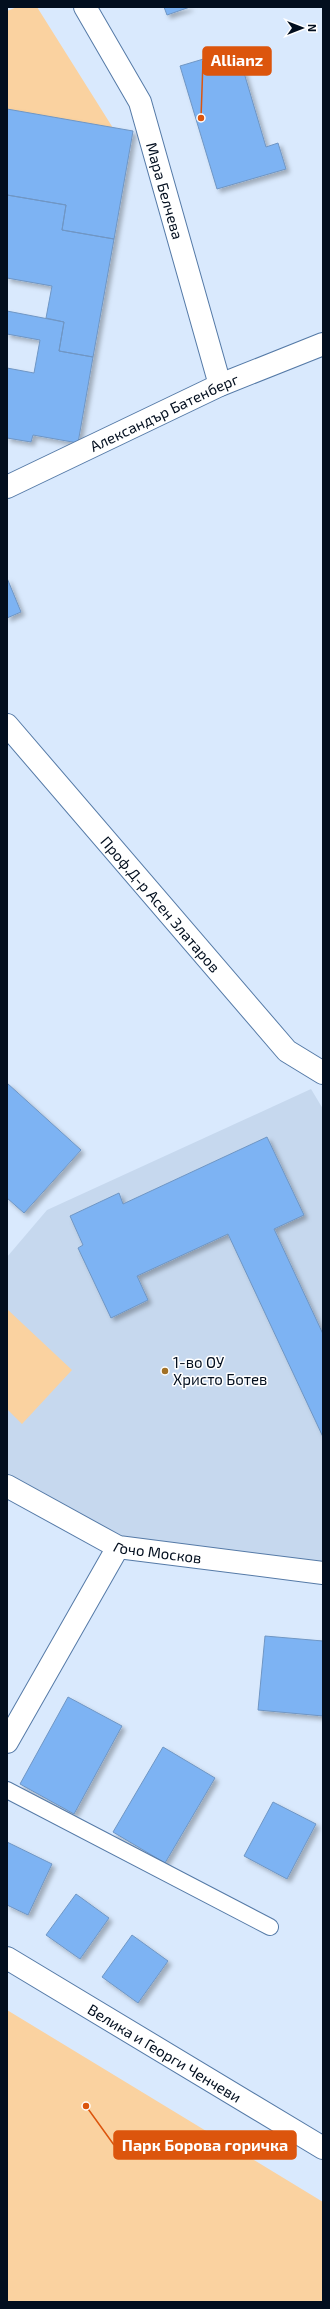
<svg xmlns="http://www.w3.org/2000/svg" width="330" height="2309" font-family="'Exo 2',sans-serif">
	<defs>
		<filter id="shadow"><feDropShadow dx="3.5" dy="3.5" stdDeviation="2" flood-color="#0004"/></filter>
	</defs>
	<rect width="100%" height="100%" fill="#d9e9fd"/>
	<path fill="#c6d8ee" d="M311,1089L323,1109V1573L116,1549L7,1485V1257L47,1210Z"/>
	<path fill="#fad2a0" d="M17,7H37L113,128L7,109V11Z
		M7,1309L72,1370L22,1424L7,1409Z
		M7,2010L323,2202V2302H7Z"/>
	<path fill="#7db3f3" stroke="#6f96c4" filter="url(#shadow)" d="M164,7H190L167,15Z
		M237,49L266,147L278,143L286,169L217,189L180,66Z
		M7,109L133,131L114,239L62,230L66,205L7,195Z
		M7,195L66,205L62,230L114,239L93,357L59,351L64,322L46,318L52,286L7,278Z
		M7,311L64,322L59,351L93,357L78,443L33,435L31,442L7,438V368L34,373L40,340L7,334Z
		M7,578L21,612L7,618Z
		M7,1083L81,1150L24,1213L7,1198Z
		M267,1137L304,1215L274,1229L323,1334V1437L228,1234L137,1276L148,1300L111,1318L78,1248L83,1245L70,1216L119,1193L123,1204Z
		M265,1636L323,1641V1716L258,1710Z
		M68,1697L122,1726L74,1814L20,1784Z
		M163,1747L215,1778L165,1863L113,1832Z
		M273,1802L316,1824L287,1879L244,1856Z
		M7,1842L52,1864L28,1915L7,1905Z
		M76,1894L109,1918L80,1959L46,1935Z
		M132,1935L168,1961L138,2003L102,1977Z"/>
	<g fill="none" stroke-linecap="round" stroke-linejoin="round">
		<defs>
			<path id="lane" d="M7,1790L270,1927"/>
			<g id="street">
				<path id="s1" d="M85,7L140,102L220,385"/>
				<path id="s2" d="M7,487L220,385L323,344"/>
				<path id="s3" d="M7,725L287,1051L323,1073"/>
				<path id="s4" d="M7,1486L118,1547L323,1573"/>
				<path d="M7,1742L118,1547"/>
				<path id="s5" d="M7,1958L323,2148"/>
			</g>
		</defs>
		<use href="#lane" stroke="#557aa7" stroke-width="18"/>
		<use href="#street" stroke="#557aa7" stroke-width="24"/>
		<use href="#lane" stroke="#fff" stroke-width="16"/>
		<use href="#street" stroke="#fff" stroke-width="22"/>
	</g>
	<circle fill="#a27126" stroke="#fff" stroke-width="1.5" cx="165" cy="1371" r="4"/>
	<g text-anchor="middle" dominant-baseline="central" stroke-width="3" stroke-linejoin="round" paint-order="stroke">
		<g font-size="15" fill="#020e1e" stroke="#fff">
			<text stroke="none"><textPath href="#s1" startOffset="202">Мара Белчева</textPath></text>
			<text stroke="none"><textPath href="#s2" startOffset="174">Александър Батенберг</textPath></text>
			<text stroke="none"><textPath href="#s3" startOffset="236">Проф.Д-р Асен Златаров</textPath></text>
			<text stroke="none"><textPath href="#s4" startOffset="167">Гочо Москов</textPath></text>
			<text stroke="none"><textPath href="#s5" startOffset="184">Велика и Георги Ченчеви</textPath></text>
		</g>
		<g font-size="15" fill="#020e1e" stroke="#fff" text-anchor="start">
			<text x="173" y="1362">1-во ОУ<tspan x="173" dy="17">Христо Ботев</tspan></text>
		</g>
	</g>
	<path fill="none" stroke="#dc550d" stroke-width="1.5" d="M201 118L203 61M86 2106L114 2145"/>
	<g fill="#dc550d" stroke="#fff" stroke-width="1.5">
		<circle cx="201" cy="118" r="4"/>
		<circle cx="86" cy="2106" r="4"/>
	</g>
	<g fill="#dc550d" stroke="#dc550d" stroke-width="1.5">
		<rect x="203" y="47" width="68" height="28" rx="4"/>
		<rect x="114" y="2131" width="182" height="28" rx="4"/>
	</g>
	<g font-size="16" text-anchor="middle" font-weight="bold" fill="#fff">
		<text x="237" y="66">Allianz</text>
		<text x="205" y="2151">Парк Борова горичка</text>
	</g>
	<rect width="330" height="2309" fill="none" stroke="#020e1e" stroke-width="16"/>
	<g transform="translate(302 28) rotate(90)" stroke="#ffffff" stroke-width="3" paint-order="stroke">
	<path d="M0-3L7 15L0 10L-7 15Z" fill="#020e1e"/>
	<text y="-6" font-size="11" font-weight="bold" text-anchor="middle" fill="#020e1e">N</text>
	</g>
</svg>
